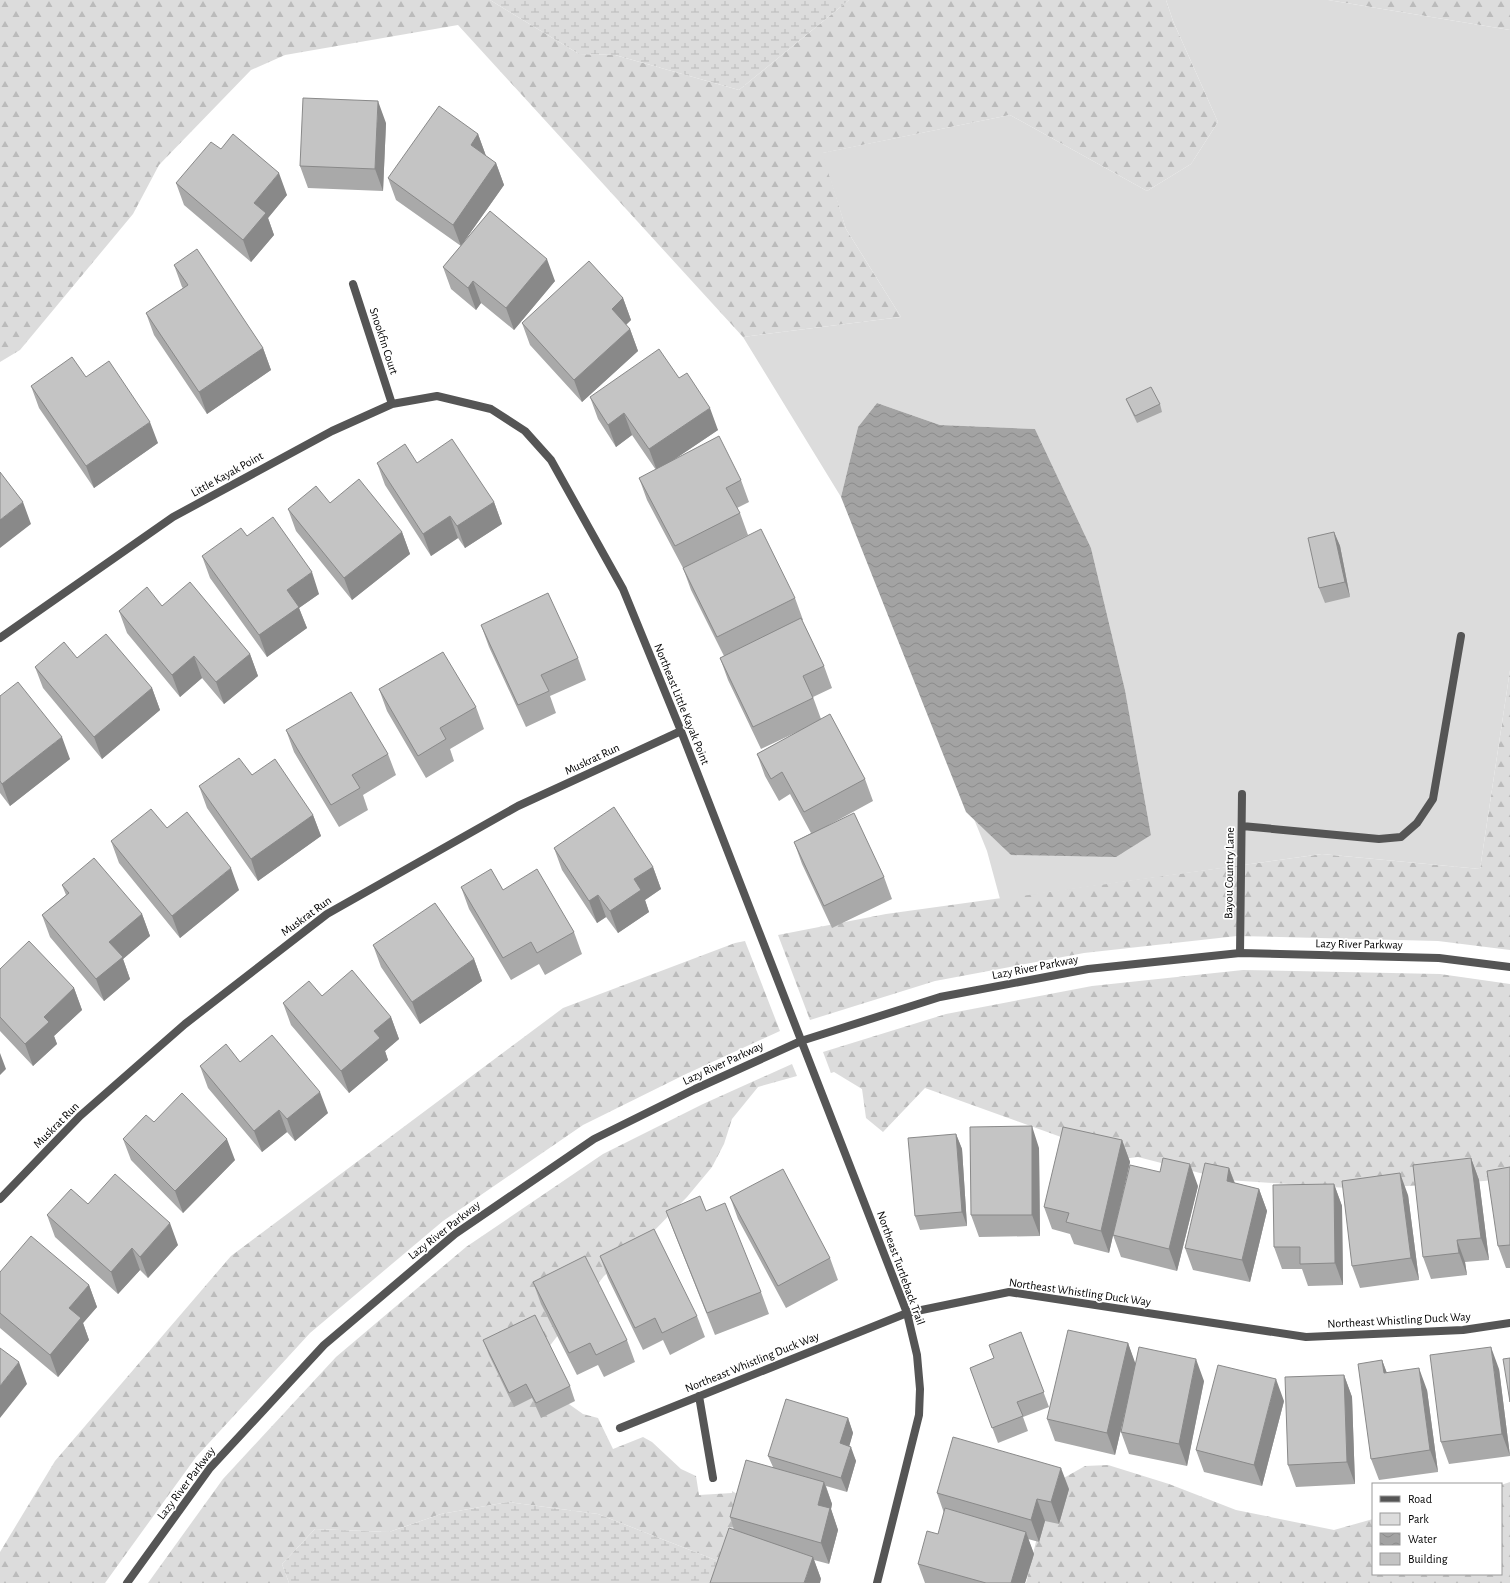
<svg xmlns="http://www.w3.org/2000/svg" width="1510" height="1583" font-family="'Alegreya Sans',sans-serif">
	<defs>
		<pattern id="forest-firs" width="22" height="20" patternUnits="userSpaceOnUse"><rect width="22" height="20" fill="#dcdcdc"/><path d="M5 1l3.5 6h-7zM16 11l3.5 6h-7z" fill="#bbb"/></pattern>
		<pattern id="wetland-marsh" width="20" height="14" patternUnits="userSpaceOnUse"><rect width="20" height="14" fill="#dcdcdc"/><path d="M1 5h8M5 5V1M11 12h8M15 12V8" fill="none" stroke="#bbb"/></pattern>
		<pattern id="water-waves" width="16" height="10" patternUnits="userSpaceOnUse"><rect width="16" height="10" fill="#a3a3a3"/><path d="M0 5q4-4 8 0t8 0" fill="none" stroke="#8b8b8b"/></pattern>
	</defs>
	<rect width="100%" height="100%" fill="#fff"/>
	<path fill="url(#forest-firs)" d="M0,0H490L579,54L615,55L739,90L849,0H1166L1173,21L1218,122L1191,164L1147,191L1010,115L823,153L846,229L901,317L743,337L458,25L285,55L251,70L159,165L133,214L20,350L0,362Z
		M1328,0H1510V30Z
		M1510,670V950L1438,941L1237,936L1084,953L935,981L810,1020L778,935L886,914L1322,854L1480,869Z
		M745,941L780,1031L686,1074L583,1125L443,1221L310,1333L196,1457L105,1583H0V1552L55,1461L231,1256L563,1008L735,943Z
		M1243,970L1440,974L1510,984V1178L1484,1181L1362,1189L1227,1180L1138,1157L1122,1159L925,1088L883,1132L866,1118L862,1089L834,1072L831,1073L823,1052L946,1014L1092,986Z
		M792,1064L797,1076L758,1087L732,1119L724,1144L712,1167L687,1197L649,1236L604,1276L545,1352L549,1390L583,1414L598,1418L613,1449L643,1437L652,1442L681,1469L696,1476L699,1495L732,1493V1491L737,1494L741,1570L598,1514L508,1502L441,1514L389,1532L315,1529L282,1564L289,1583H148L223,1479L336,1357L466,1247L603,1154L703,1104Z
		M1108,1465L1169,1484L1236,1510L1334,1530L1373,1519V1574H1501V1485L1510,1482V1583H1026L1048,1492L1062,1479L1085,1466Z"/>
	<path fill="url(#wetland-marsh)" d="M490,0H849L739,90L615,55L579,54Z
		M508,1502L598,1514L741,1570L745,1583H289L282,1564L315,1529L389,1532L441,1514Z"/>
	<path fill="#dcdcdc" d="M1166,0H1328L1510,30V670L1480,869L1322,854L1000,899L987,851L974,819L1011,855L1151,835L1125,690L1091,548L1035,429L940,425L877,403L858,427L841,497L743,337L901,317L846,229L822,153L1010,115L1147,191L1191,164L1218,122L1173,21Z"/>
	<path fill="url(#water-waves)" d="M877,403L940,425L1035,429L1091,548L1125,690L1151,835L1116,857L1011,855L966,812L841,497L858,427Z"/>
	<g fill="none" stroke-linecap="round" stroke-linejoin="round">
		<path stroke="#555" stroke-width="8" d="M1242,826L1379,839L1401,837L1417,823L1433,799L1461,636
			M1240,953L1242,794"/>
		<path stroke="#555" stroke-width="8" d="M353,284L392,404
			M0,638L173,517L332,431L392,404L437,396L491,409L525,431L551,460L623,589L681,731L907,1313L917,1355L920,1389L919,1415L877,1583
			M0,1199L80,1116L185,1024L327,914L518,806L681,731
			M699,1396L713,1478
			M620,1428L907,1313L1009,1292L1306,1337L1463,1330L1510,1323
			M127,1583L210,1468L324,1345L455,1234L594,1139L695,1089L801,1041L940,997L1088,969L1240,953L1439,958L1510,967"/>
	</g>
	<path fill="#a9a9a9" d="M386,123L383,191L308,188L300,166Z
		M478,134L486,156L496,163L504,185L463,243L555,281L514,330L481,303L476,310L451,289L443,267L461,246L396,200L388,178Z
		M221,149L287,195L268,218L274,235L251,262L184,205L176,183Z
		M174,265L263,348L271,370L207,414L154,335L146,313L183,288L182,287Z
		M623,298L631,320L626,325L630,329L638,351L582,402L530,345L522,323Z
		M86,377L158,443L94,488L39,408L31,386Z
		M679,378L718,430L672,461L741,480L749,502L737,508L740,513L748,535L713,553L795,598L803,620H802L824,666L832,688L813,697L821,719L865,779L873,801L829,825L884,877L892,899L832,928L802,864L794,842L811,833L790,794L779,801L765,776L757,754L799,731L761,749L728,680L720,658L724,656L691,590L683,568L647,500L639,478L656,470L632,435L616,447L598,419L590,397Z
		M1126,399L1160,404L1162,412L1137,423L1129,406Z
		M377,463H417L494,502L502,524L465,548L458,538L431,556L385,485Z
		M330,503L402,532L410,554L352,600L296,531L288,509Z
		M1334,532L1340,546L1350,597L1325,603L1319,588Z
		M247,536L319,594L299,608L307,628L267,657L210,578L202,556Z
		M162,606L250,654L258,676L224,704L202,678L180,697L127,633L119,611Z
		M481,625L578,658L586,680L550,696L556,713L526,727L489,647Z
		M35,667L152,688L160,710L102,759L43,688Z
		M379,689L476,707L484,729L450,749L454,761L426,778L387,711Z
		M0,696L70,759L10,806L0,793Z
		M286,730L388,754L396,775L363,795L368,810L339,827L294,752Z
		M252,775L313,815L321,836L258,881L207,808L199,786Z
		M111,841L239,890L180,938L119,863Z
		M554,848L653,867L661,889L645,900L649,912L618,933L606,917L597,923L562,870Z
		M62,885L142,914L150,936L123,959L130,979L104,1001L50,937L42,915L66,895Z
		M461,887L503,890L574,932L582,954L545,975L539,964L511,980L469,909Z
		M373,945L474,959L482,981L420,1024L381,967Z
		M0,969L74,988L82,1010L54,1036L57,1044L33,1066L0,1031Z
		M283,1003L391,1017L399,1039L385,1051L388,1060L349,1093L291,1025Z
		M240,1062L328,1113L295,1141L287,1132L262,1152L208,1088L200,1066Z
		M154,1122L235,1160L183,1213L131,1160L123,1139Z
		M956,1134L962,1149L967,1226L920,1230L915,1216Z
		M1122,1140L1130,1162L1114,1233L1198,1186L1177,1271L1121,1257L1113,1235L1109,1253L1074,1244L1070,1234L1052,1229L1044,1207Z
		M1039,1148L1040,1236L979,1237L971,1215Z
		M1471,1158L1479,1180L1489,1260L1465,1262L1467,1275L1431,1279L1423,1257Z
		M1510,1167V1268H1506L1498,1246Z
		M1229,1168L1235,1183L1259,1189L1267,1211L1250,1282L1193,1270L1185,1248Z
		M1334,1184L1342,1206L1343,1285L1308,1286L1302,1269H1282L1274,1247Z
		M1408,1195L1419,1280L1360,1288L1352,1266Z
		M730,1197L830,1258L838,1280L786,1308L738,1219Z
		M88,1204L178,1245L148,1278L140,1270L118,1294L55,1237L47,1215Z
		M666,1211H706L761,1292L769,1314L715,1335L674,1232Z
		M600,1256L697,1316L705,1337L670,1355L663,1340L643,1350L608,1278Z
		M0,1272L89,1285L97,1307L83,1323L89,1340L58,1377L0,1328Z
		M533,1282L627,1340L635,1362L604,1377L598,1365L577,1375L541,1304Z
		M1021,1332L1049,1407L1023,1417L1028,1431L998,1443L970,1368L994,1358L989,1345Z
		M483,1340L570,1386L575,1401L541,1418L532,1398L514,1407L489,1355Z
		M1128,1343L1135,1364L1204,1381L1187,1466L1129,1454L1121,1432L1129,1394L1115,1455L1055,1441L1047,1419Z
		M1382,1360L1387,1373L1427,1390L1438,1472L1379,1480L1371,1459Z
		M1499,1369L1510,1456L1449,1464L1441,1442Z
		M1344,1375L1352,1397L1355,1484L1296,1487L1288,1465Z
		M1284,1401L1262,1486L1204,1472L1196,1450Z
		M848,1418L853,1433L849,1446L856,1461L847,1492L826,1486L832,1504L831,1509L838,1530L829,1564L814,1560L821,1579L734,1530L730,1517L773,1467L768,1456Z
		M1069,1489L1059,1524L1045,1521L1039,1542L1028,1539L1034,1554L1025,1583H925L918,1564L938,1534L944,1513L937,1493Z"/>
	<path fill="#898989" d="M378,101L386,123L383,191L375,169Z
		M478,134L486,156L471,145Z
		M496,163L504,185L461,246L453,225Z
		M279,173L287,195L268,218L274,235L251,262L243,240L254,203Z
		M547,259L555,281L514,330L506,308Z
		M473,281L481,303L476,310L468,288Z
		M623,298L631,320L619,331L612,309Z
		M630,329L638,351L582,402L574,380Z
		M263,348L271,370L207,414L199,392Z
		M710,408L718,430L657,471L649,449Z
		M624,413L632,435L616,447L608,425Z
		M150,422L158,443L94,488L86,466Z
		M23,502L31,524L0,548V520Z
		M494,502L502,524L465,548L457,526Z
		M450,516L458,538L431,556L423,534Z
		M402,532L410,554L352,600L344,578Z
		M1334,532L1340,546L1350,597L1345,582Z
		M312,572L319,594L299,608L307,628L267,657L259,635L287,590Z
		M250,654L258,676L224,704L216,682Z
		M194,656L202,678L180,697L172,675Z
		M152,688L160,710L102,759L94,737Z
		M62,737L70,759L10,806L2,784Z
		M313,815L321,836L258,881L251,859Z
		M653,867L661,889L645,900L649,912L618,933L610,911L634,879Z
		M231,868L239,890L180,938L172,916Z
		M598,895L606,917L597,923L589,901Z
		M142,914L150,936L123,959L130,979L104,1001L96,979L109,942Z
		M474,959L482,981L420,1024L412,1002Z
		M74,988L82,1010L54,1036L57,1044L33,1066L25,1044L44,1017Z
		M391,1017L399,1039L385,1051L388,1060L349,1093L341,1071L374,1031Z
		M0,1053L6,1069L0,1075Z
		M320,1092L328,1113L295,1141L287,1119Z
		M279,1110L287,1132L262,1152L254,1131Z
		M1032,1126L1039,1148L1040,1236L1032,1215Z
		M956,1134L962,1149L967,1226L962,1212Z
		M227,1139L235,1160L183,1213L175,1191Z
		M1122,1140L1130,1162L1109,1253L1101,1231Z
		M1471,1158L1479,1180L1489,1260L1481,1238Z
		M1190,1164L1198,1186L1177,1271L1169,1249Z
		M1229,1168L1237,1190L1227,1181Z
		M1400,1173L1408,1195L1419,1280L1411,1258Z
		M1334,1184L1342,1206L1343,1285L1335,1263Z
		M1259,1189L1267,1211L1250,1282L1242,1260Z
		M170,1223L178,1245L148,1278L140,1257Z
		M1457,1240L1465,1262L1467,1275L1459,1253Z
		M132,1248L140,1270L118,1294L111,1272Z
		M89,1285L97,1307L83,1323L89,1340L58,1377L50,1355L69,1308Z
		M1128,1343L1136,1365L1115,1455L1107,1433Z
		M1491,1347L1499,1369L1510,1456L1502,1434Z
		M1196,1359L1204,1381L1187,1466L1179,1444Z
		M1382,1360L1390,1382L1384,1373Z
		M19,1362L27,1384L0,1418V1386Z
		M1419,1368L1427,1390L1438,1472L1430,1450Z
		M1344,1375L1352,1397L1355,1484L1347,1462Z
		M1276,1379L1284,1401L1262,1486L1254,1465Z
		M848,1418L853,1433L846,1458L840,1443Z
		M851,1447L856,1461L847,1492L841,1478Z
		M1061,1468L1069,1489L1059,1524L1051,1502Z
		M824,1482L832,1504L831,1509L838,1530L829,1564L821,1543L818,1505Z
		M1037,1499L1045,1521L1039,1542L1031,1520Z
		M1026,1532L1034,1554L1025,1583H1011Z
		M813,1557L821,1579L820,1583H804Z"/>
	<path fill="#c4c4c4" stroke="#898989" d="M303,98L378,101L375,169L300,166Z
		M439,106L478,134L471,145L496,163L453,225L388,178Z
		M233,134L279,173L254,203L266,213L243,240L176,183L211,142L221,149Z
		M490,211L547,259L506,308L473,281L468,288L443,267Z
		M197,249L263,348L199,392L146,313L188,285L174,265Z
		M589,261L623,298L612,309L630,329L574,380L522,323Z
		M659,349L679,378L687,373L710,408L649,449L624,413L608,425L590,397Z
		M72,357L86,377L109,361L150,422L86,466L31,386Z
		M1151,387L1160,404L1135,416L1126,399Z
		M719,436L741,480L726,488L740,513L675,546L639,478Z
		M452,439L494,502L457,526L450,516L423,534L377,463L405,444L417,463Z
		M0,472L23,502L0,520Z
		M359,479L402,532L344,578L288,509L316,486L330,503Z
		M273,517L312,572L287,590L299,607L259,635L202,556L241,528L247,536Z
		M761,529L795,598L717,637L683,568Z
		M1334,532L1345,582L1319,588L1308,538Z
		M190,582L250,654L216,682L194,656L172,675L119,611L147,587L162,606Z
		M548,593L578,658L541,675L549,691L518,705L481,625Z
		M801,618L824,666L803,676L813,698L753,727L720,658Z
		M106,634L152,688L94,737L35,667L64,642L77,658Z
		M443,652L476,707L440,728L446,739L418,756L379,689Z
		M18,682L62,737L2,784L0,781V696Z
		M351,692L388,754L352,775L360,788L331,805L286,730Z
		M830,714L865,779L804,812L782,772L771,779L757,754Z
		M239,758L252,775L275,759L313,815L251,859L199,786Z
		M614,807L653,867L634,879L641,890L610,911L598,895L589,901L554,848Z
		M151,809L167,828L187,812L231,868L172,916L111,841Z
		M854,813L884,877L824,906L794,842Z
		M94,858L142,914L109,942L123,957L96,979L42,915L69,893L62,885Z
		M491,869L503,890L537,869L574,932L537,953L531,942L503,958L461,887Z
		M435,903L474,959L412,1002L373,945Z
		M29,941L74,988L44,1017L49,1022L25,1044L0,1017V969Z
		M352,970L391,1017L374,1031L380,1038L341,1071L283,1003L309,981L322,996Z
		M272,1035L320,1092L287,1119L279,1110L254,1131L200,1066L226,1044L240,1062Z
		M182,1093L227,1139L175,1191L123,1139L146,1115L154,1122Z
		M1032,1126V1215H971L970,1127Z
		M1063,1127L1122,1140L1101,1231L1066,1222L1069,1213L1044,1207Z
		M956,1134L962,1212L915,1216L908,1138Z
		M1163,1158L1190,1164L1169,1249L1113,1235L1130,1165L1160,1172Z
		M1471,1158L1481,1238L1457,1240L1459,1253L1423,1257L1413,1165Z
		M1205,1163L1229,1168L1227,1181L1259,1189L1242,1260L1185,1248Z
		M1510,1167V1245L1498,1246L1487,1171Z
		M783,1169L830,1258L778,1286L730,1197Z
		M1400,1173L1411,1258L1352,1266L1342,1181Z
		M115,1174L170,1223L140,1257L132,1248L111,1272L47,1215L71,1189L88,1204Z
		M1334,1184L1335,1263L1300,1264V1247H1274L1273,1185Z
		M700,1196L706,1211L725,1203L761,1292L707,1313L666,1211Z
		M654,1229L697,1316L662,1333L655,1318L635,1328L600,1256Z
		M31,1236L89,1285L69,1308L81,1318L50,1355L0,1313V1272Z
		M585,1256L627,1340L596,1355L590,1343L569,1353L533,1282Z
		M535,1315L570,1386L536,1403L526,1384L509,1393L483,1340Z
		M1068,1330L1128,1343L1107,1433L1047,1419Z
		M1021,1332L1044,1392L1017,1402L1023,1416L992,1428L970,1368L994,1358L989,1345Z
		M1139,1347L1196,1359L1179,1444L1121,1432Z
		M1491,1347L1502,1434L1441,1442L1430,1355Z
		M0,1348L19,1362L0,1386Z
		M1510,1358V1402L1503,1359Z
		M1382,1360L1384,1373L1419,1368L1430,1450L1371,1459L1358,1364Z
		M1218,1365L1276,1379L1254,1465L1196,1450Z
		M1344,1375L1347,1462L1288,1465L1285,1377Z
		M786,1399L848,1418L840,1443L851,1447L841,1478L768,1456Z
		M953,1437L1061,1468L1051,1502L1037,1499L1031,1520L937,1493Z
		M746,1460L824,1482L818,1505L830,1508L821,1543L730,1517Z
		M945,1508L1026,1532L1011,1583H986L918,1564L927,1531L938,1534Z
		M729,1528L813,1557L804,1583H710Z"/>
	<g text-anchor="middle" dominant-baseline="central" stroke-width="3.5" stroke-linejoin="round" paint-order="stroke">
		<g font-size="12" fill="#000" stroke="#fff">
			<text transform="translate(384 341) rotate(72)">Snookfin Court</text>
			<text transform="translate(227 474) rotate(-29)">Little Kayak Point</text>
			<text transform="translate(682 704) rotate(68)">Northeast Little Kayak Point</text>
			<text transform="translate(592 759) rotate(-25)">Muskrat Run</text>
			<text transform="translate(1229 873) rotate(-89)">Bayou Country Lane</text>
			<text transform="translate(306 916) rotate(-36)">Muskrat Run</text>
			<text transform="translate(1359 944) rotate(1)">Lazy River Parkway</text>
			<text transform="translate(1035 967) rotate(-11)">Lazy River Parkway</text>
			<text transform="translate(723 1063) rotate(-25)">Lazy River Parkway</text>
			<text transform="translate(56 1125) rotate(-45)">Muskrat Run</text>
			<text transform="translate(444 1230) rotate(-38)">Lazy River Parkway</text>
			<text transform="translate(901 1268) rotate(70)">Northeast Turtleback Trail</text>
			<text transform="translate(1080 1292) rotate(8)">Northeast Whistling Duck Way</text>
			<text transform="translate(1399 1320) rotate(-3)">Northeast Whistling Duck Way</text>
			<text transform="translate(752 1362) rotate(-22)">Northeast Whistling Duck Way</text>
			<text transform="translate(186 1483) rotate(-53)">Lazy River Parkway</text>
		</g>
	</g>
	<rect x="1372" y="1483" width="130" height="92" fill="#ffffff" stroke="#999999"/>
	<rect x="1380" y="1496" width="20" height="6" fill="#555555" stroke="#999999"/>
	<text x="1408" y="1503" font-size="12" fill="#000000">Road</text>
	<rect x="1380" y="1513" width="20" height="12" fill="#dcdcdc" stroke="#999999"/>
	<text x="1408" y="1523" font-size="12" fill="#000000">Park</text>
	<rect x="1380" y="1533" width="20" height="12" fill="url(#water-waves)" stroke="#999999"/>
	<text x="1408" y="1543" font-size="12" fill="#000000">Water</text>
	<rect x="1380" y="1553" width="20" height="12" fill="#c4c4c4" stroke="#999999"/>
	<text x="1408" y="1563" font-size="12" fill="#000000">Building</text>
</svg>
